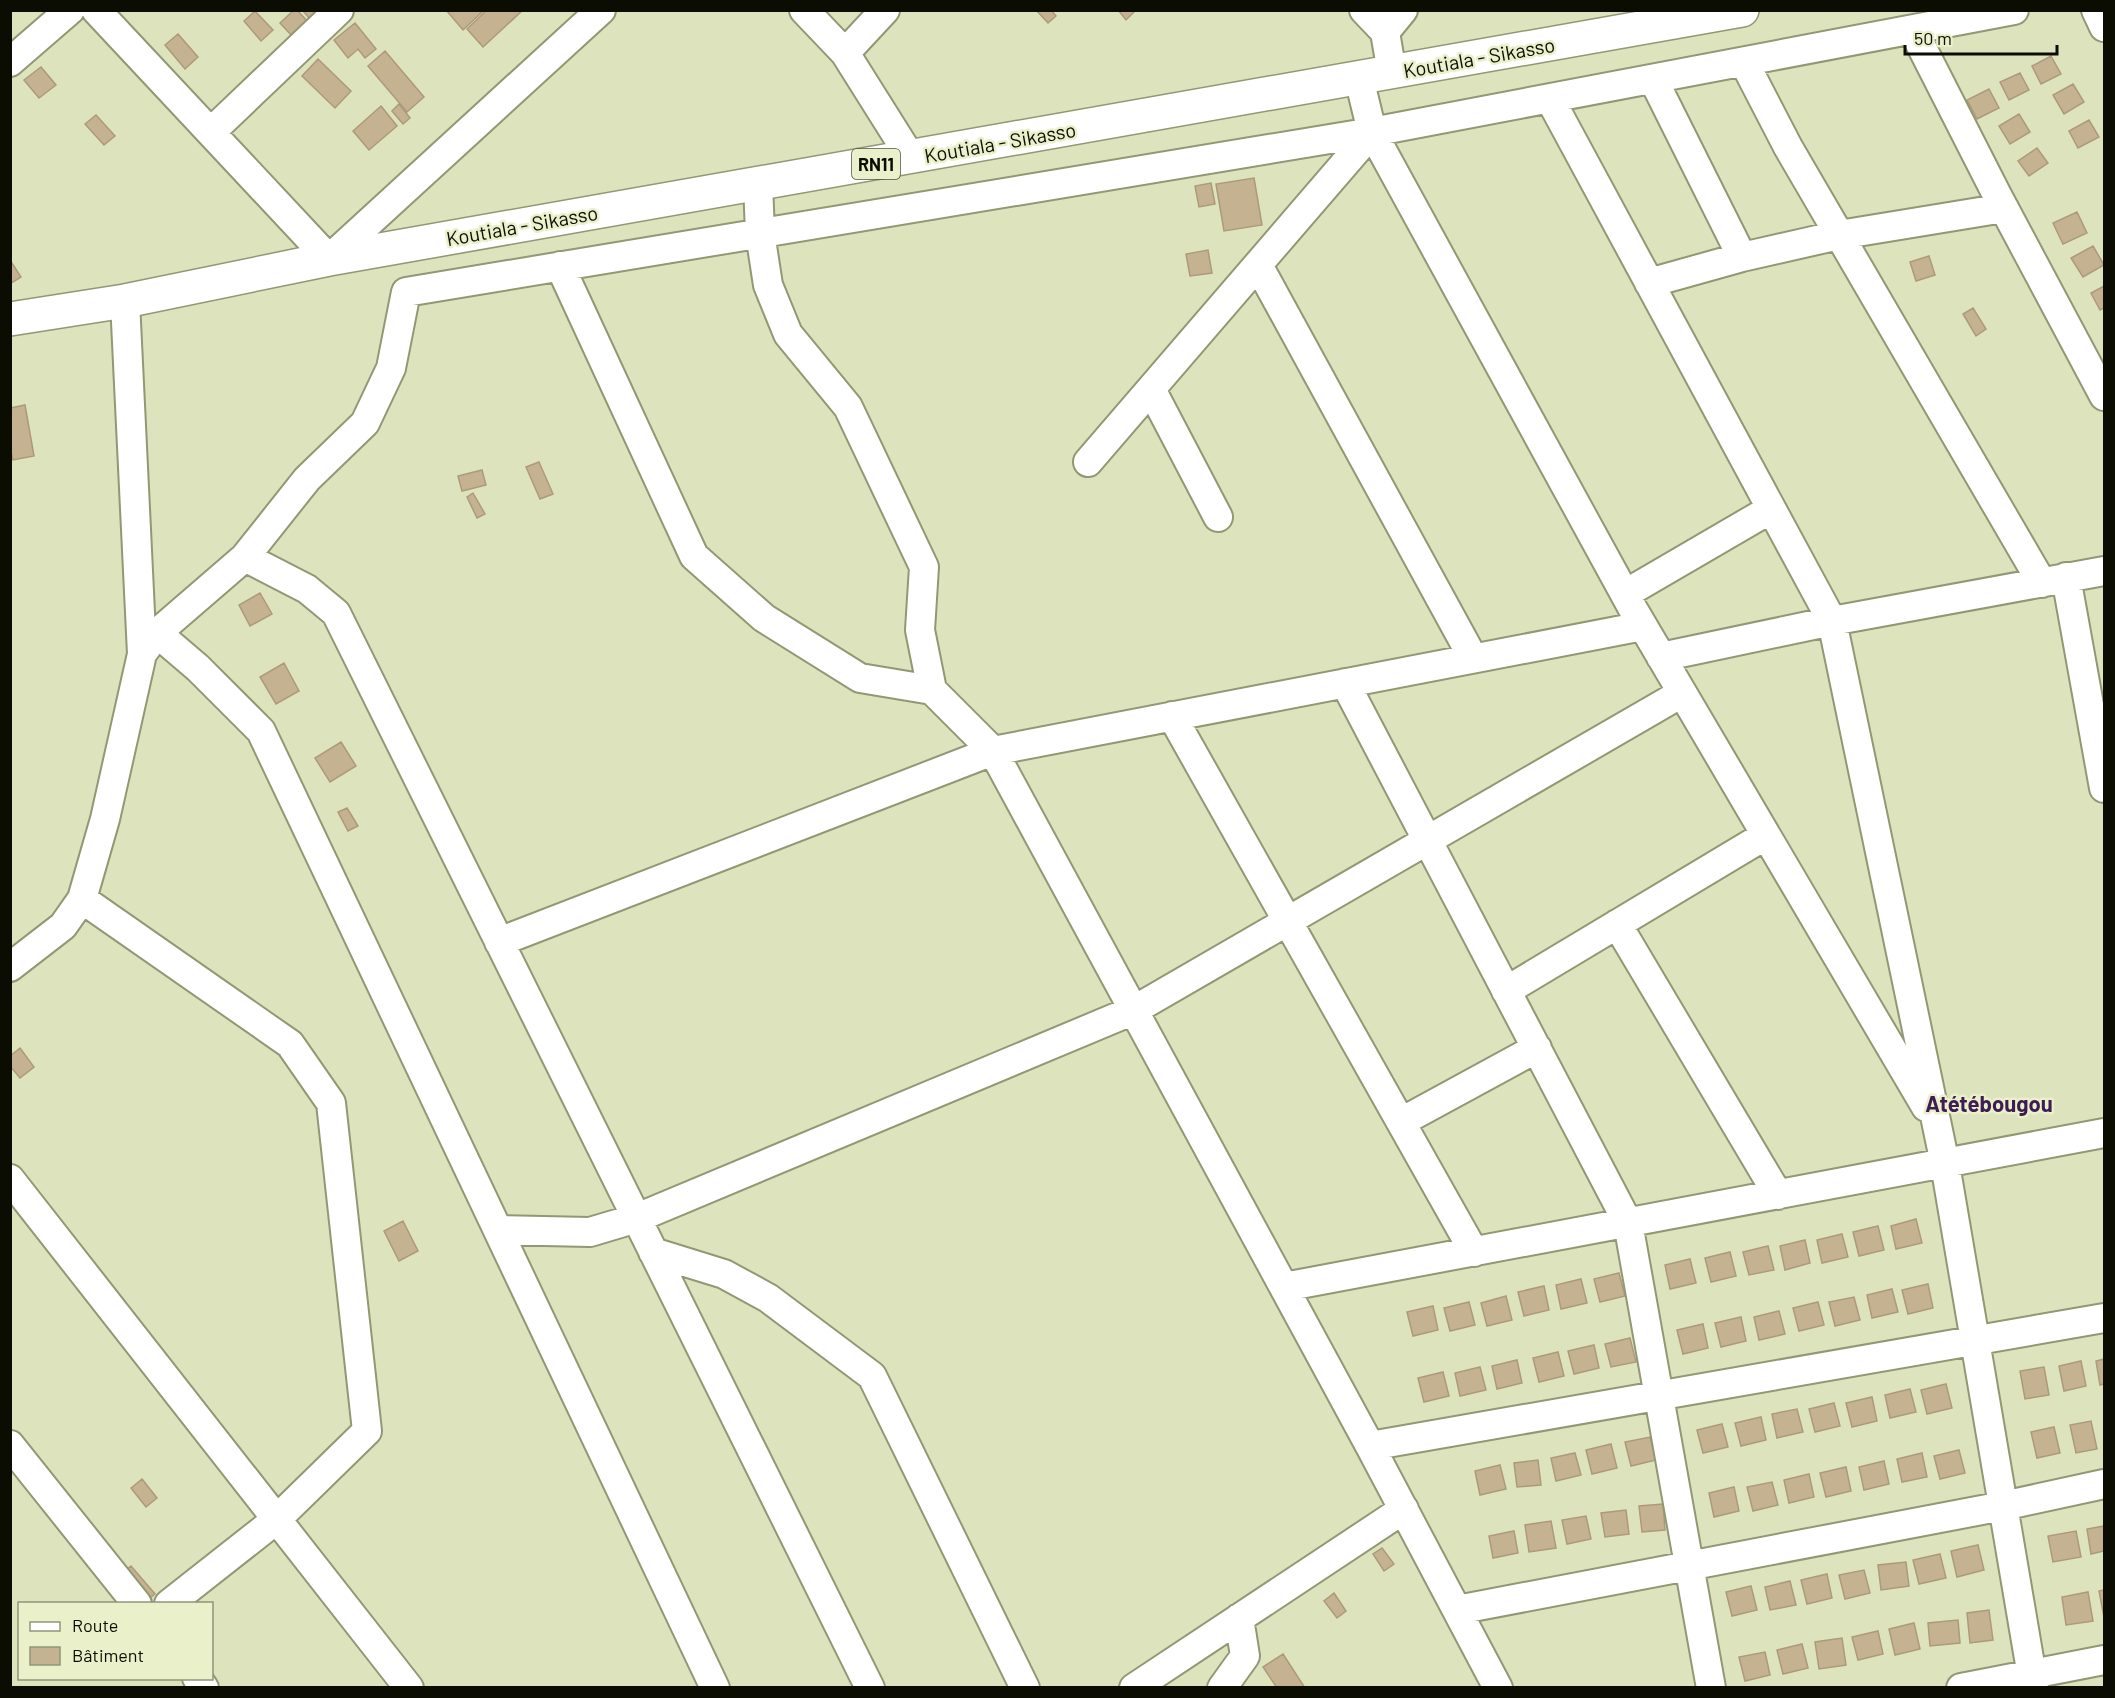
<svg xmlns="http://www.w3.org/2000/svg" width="2115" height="1698" font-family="Barlow,sans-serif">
	<rect width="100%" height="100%" fill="#dde3bd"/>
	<path fill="#c5b291" stroke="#ad9a7a" stroke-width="1.5" d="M294,10H297L309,23L293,37L280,23Z
		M302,10H322L311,20Z
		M446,10H481L482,12L463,30Z
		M487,10H523L483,47L467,29Z
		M1036,10H1051L1056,16L1048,23Z
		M1118,10H1136L1126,20Z
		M255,11L273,30L261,41L244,21Z
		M355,23L376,49L365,58L358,49L348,58L334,40Z
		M178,34L198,57L185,69L165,45Z
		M385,51L424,97L407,112L368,66Z
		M2051,56L2061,74L2041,84L2032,66Z
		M318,59L351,91L335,108L302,76Z
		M41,67L56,85L39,98L24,80Z
		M2020,73L2029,90L2009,100L2000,82Z
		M2073,84L2084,102L2064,114L2053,95Z
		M1989,89L1999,108L1977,119L1967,100Z
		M399,104L410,118L403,124L392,111Z
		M381,106L397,126L369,150L353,131Z
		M2019,114L2030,132L2010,144L1999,126Z
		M96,115L115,136L104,145L85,124Z
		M2089,120L2099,137L2078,148L2069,131Z
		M2037,148L2048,163L2029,176L2018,161Z
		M1254,178L1262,225L1224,231L1216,184Z
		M1211,183L1215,204L1199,207L1195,186Z
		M2077,212L2087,233L2063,244L2053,223Z
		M2093,246L2104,265L2083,277L2071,258Z
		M1208,250L1212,273L1190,276L1186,254Z
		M1929,256L1935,275L1916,281L1910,262Z
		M10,260L21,277L10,284Z
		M2104,286V308L2100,310L2091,293Z
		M1973,308L1986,329L1976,336L1963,314Z
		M25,405L34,456L13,460L10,448V408Z
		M539,462L553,494L540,499L526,467Z
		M482,470L486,485L462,491L458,476Z
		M473,493L485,514L477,518L467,497Z
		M260,593L272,614L250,626L239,605Z
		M284,663L299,691L276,704L260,677Z
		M341,742L356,766L330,782L315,758Z
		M347,808L358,826L348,831L338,812Z
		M20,1048L34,1067L20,1078L10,1066V1056Z
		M1916,1219L1922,1243L1896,1249L1891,1226Z
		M403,1221L418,1251L399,1261L384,1231Z
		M1878,1226L1884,1250L1859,1256L1853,1232Z
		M1842,1234L1848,1257L1822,1263L1817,1240Z
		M1805,1240L1810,1263L1785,1270L1780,1246Z
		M1768,1246L1774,1270L1749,1275L1743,1252Z
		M1730,1252L1736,1276L1711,1282L1705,1258Z
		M1690,1259L1696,1283L1670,1289L1665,1265Z
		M1619,1273L1625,1296L1600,1302L1594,1279Z
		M1581,1279L1587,1303L1561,1309L1556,1285Z
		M1928,1284L1933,1308L1908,1314L1902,1290Z
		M1544,1286L1549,1310L1524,1316L1518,1292Z
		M1892,1289L1898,1312L1872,1318L1867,1295Z
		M1506,1296L1512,1320L1487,1326L1481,1303Z
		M1854,1297L1860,1320L1835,1326L1829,1302Z
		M1469,1302L1475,1325L1450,1331L1444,1308Z
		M1818,1302L1824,1325L1799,1331L1793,1308Z
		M1433,1306L1438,1330L1413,1336L1407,1312Z
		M1779,1311L1785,1334L1759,1340L1754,1317Z
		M1741,1317L1746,1341L1721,1347L1715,1323Z
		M1703,1324L1708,1348L1683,1354L1677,1330Z
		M1630,1338L1636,1362L1611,1367L1605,1344Z
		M1594,1345L1599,1368L1574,1374L1568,1351Z
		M1558,1352L1564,1376L1539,1382L1533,1358Z
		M2104,1359V1384L2100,1385L2096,1361Z
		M1517,1360L1522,1383L1497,1389L1492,1366Z
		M2081,1361L2086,1386L2064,1391L2059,1366Z
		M1480,1367L1486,1390L1460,1396L1455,1373Z
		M2044,1367L2049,1395L2025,1399L2020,1371Z
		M1443,1372L1449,1396L1424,1402L1418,1378Z
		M1946,1384L1952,1408L1927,1414L1921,1390Z
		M1910,1389L1916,1412L1890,1418L1885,1395Z
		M1872,1397L1877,1421L1852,1427L1846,1403Z
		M1834,1403L1840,1426L1815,1432L1809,1409Z
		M1797,1409L1803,1432L1777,1438L1772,1414Z
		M1761,1417L1766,1440L1741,1446L1735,1423Z
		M2091,1421L2097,1449L2076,1453L2070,1425Z
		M1722,1424L1728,1447L1703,1453L1697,1430Z
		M2054,1427L2060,1453L2037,1458L2031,1432Z
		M1650,1437L1656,1460L1631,1466L1625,1442Z
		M1611,1444L1617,1468L1592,1474L1586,1450Z
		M1959,1450L1965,1473L1940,1479L1934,1456Z
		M1575,1453L1581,1475L1556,1481L1551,1458Z
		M1922,1453L1927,1477L1902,1482L1897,1459Z
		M1538,1460L1541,1485L1517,1487L1514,1463Z
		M1884,1461L1889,1484L1864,1490L1859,1467Z
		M1500,1465L1506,1489L1480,1495L1475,1471Z
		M1846,1467L1851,1491L1826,1497L1820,1473Z
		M1809,1474L1814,1497L1789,1503L1784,1480Z
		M142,1479L157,1498L146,1507L131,1488Z
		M1772,1482L1778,1505L1753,1511L1747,1487Z
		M1734,1487L1739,1511L1714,1517L1709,1493Z
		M1663,1504L1665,1530L1642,1532L1639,1506Z
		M1626,1510L1629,1534L1605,1537L1601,1513Z
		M1586,1516L1591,1539L1567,1544L1562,1520Z
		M1551,1521L1556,1548L1529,1552L1525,1525Z
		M2104,1526V1551L2091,1554L2087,1529Z
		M1514,1531L1518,1553L1493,1558L1489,1536Z
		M2076,1531L2081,1557L2053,1562L2048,1536Z
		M1978,1545L1984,1570L1957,1577L1951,1551Z
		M1382,1548L1394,1564L1384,1571L1373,1554Z
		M1940,1554L1946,1578L1919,1584L1913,1560Z
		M1906,1562L1909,1586L1881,1590L1878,1565Z
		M131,1566L155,1594L144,1603L120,1575Z
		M1864,1570L1870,1593L1845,1599L1839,1575Z
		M1827,1574L1832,1598L1807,1604L1801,1580Z
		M1790,1581L1796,1605L1770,1610L1765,1587Z
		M1751,1586L1757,1610L1732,1616L1726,1592Z
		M2104,1590V1617L2099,1591Z
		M2088,1592L2093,1621L2066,1625L2062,1597Z
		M1334,1593L1346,1611L1337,1618L1324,1601Z
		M1989,1610L1993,1640L1970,1643L1967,1613Z
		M1958,1620L1960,1643L1930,1646L1928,1623Z
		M1914,1623L1920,1649L1895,1655L1889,1629Z
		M1878,1631L1883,1654L1858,1660L1852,1637Z
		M1842,1638L1846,1665L1819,1669L1815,1642Z
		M1802,1644L1808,1668L1783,1674L1777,1650Z
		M1765,1652L1770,1675L1745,1681L1739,1657Z
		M1283,1654L1305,1688H1277L1263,1667Z"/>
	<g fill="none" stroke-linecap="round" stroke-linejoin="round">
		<defs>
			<path id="minor" d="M96,10L329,259L601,10
				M804,10L845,53L911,158
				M1364,10L1385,32
				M2096,10L2104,27
				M1913,30L1997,195L2104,396
				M845,53L885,10
				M10,62L70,10
				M1744,62L1788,147L2042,583
				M1392,73L1385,32L1403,10
				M1359,78L1372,132L1633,609L1926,1107
				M1653,79L1742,257
				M1550,99L1832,621L1945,1164L2034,1688
				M211,132L339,10
				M758,183L760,233L768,285L788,334L848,407L924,567L920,630L932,690L993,751L1370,1446L1498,1688
				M1258,265L1473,658
				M560,266L694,556L764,618L860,678L932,690
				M1649,283L1742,257L1839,235L2004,208
				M1151,389L1218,517
				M1088,462L1372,132
				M245,557L307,589L336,613L870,1688
				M2066,577L2104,788
				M1625,594L1771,509
				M157,633L198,668L261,731L715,1688
				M142,654L157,633L245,557L307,479L365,423L391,368L406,292L1372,132L2014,10
				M1661,657L1832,621L2104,571
				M1345,683L1628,1223L1711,1688
				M1172,716L1474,1252
				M82,899L290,1044L331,1103L367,1431L277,1519L169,1604
				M1617,924L1778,1195
				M499,942L993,751L1643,626
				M10,967L63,926L82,899L105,819L142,654L125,301
				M1506,991L1766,835
				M1401,1122L1537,1048
				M10,1179L409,1688
				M498,1230L590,1232L637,1218L1134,1010L1682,693
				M653,1252L724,1274L768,1298L872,1376L1025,1688
				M1284,1287L2104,1133
				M10,1445L137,1604
				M1370,1446L2104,1318
				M1457,1610L2003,1506L2104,1484
				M197,1678L204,1688
				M1134,1688L1404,1509
				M1222,1688L1245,1656L1239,1618
				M1961,1688L2104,1660"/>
			<path id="major" d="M10,319L125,301L329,259L1742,10"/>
		</defs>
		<use href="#minor" stroke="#929774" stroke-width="32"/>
		<use href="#major" stroke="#929774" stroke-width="36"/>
		<use href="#minor" stroke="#fff" stroke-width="28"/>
		<use href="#major" stroke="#fff" stroke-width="33"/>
	</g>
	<g text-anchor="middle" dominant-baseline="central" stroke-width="5" stroke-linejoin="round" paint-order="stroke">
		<rect fill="#eaf0ca" stroke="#4e513f" stroke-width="1.5" x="852" y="149" width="48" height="30" rx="4.5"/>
		<g font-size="18" font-weight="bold" fill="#0b0d03">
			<text x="876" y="164">RN11</text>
		</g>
		<g font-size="20" fill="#0b0d03" stroke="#eaf0ca">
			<text transform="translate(1479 57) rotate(-10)">Koutiala - Sikasso</text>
			<text transform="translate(1000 142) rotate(-10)">Koutiala - Sikasso</text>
			<text transform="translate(522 225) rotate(-10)">Koutiala - Sikasso</text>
		</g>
		<g font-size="22" font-weight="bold" fill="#3d1d54" stroke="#eaf0ca">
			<text x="1989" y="1103">Atétébougou</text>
		</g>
	</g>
	<rect width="2115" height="1698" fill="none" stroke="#0b0d03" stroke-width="24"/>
	<rect x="18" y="1602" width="195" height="78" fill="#eaf0ca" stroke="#91957a" stroke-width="1.5"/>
	<rect x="30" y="1622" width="30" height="9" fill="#ffffff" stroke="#91957a" stroke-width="1.5"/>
	<text x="72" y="1632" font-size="18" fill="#0b0d03">Route</text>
	<rect x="30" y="1647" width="30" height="18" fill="#c5b291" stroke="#91957a" stroke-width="1.5"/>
	<text x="72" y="1662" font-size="18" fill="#0b0d03">Bâtiment</text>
	<path d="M1905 45v9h152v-9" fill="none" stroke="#0b0d03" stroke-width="3"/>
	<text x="1914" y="45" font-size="18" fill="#0b0d03" stroke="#eaf0ca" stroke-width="4.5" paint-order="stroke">50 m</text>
</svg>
